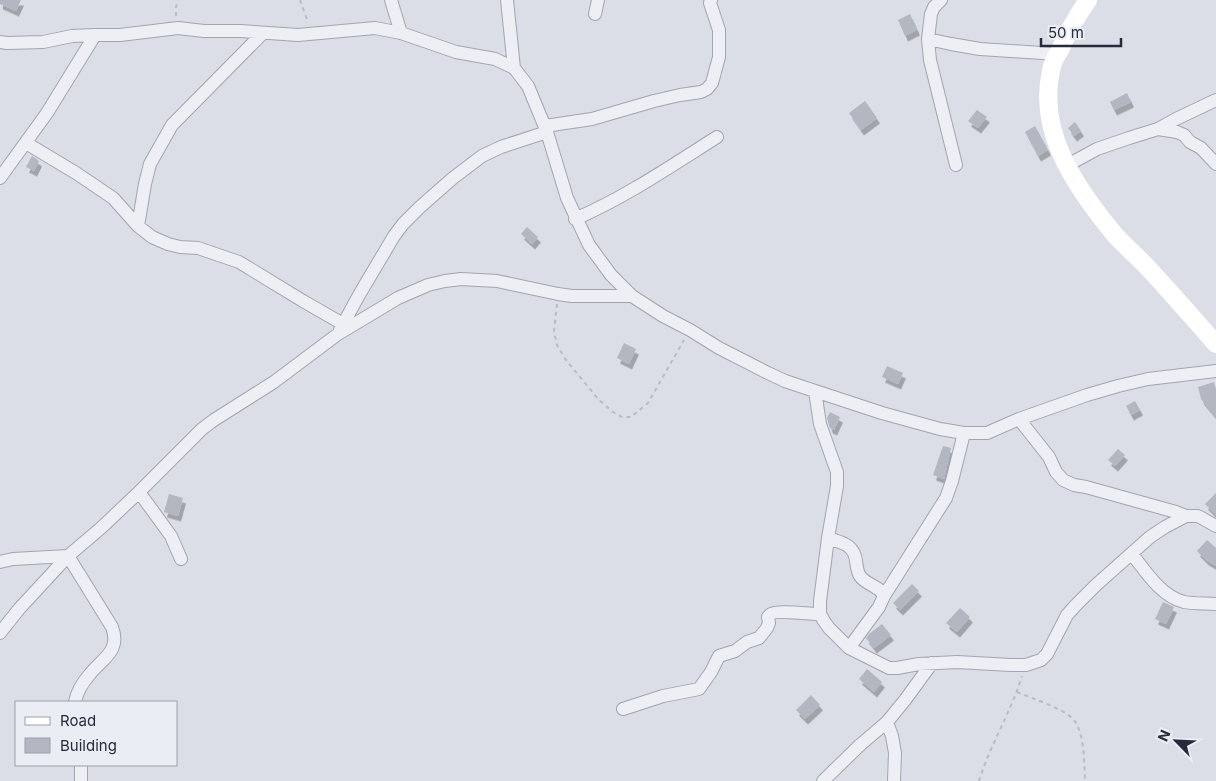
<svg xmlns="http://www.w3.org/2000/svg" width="1216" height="781" font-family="Inter,sans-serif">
	<defs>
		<filter id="shadow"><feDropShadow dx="3" dy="5.5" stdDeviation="0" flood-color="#0004"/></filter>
	</defs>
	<rect width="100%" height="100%" fill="#dbdee6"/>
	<path fill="#b3b7c2" filter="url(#shadow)" d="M0,0H21L16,11L0,4Z
		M910,14L917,30L905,36L898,20Z
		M1127,93L1131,102L1114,110L1110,102Z
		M865,101L877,118L861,130L849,113Z
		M977,110L987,117L978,128L968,121Z
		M1075,122L1081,131L1074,136L1068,128Z
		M1035,126L1048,150L1038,156L1025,132Z
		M32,156L39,161L34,171L26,167Z
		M527,227L538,237L532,244L521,234Z
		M624,343L636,349L629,364L617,358Z
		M887,366L903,373L898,384L882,377Z
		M1214,382L1216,390V417L1201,399L1198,387Z
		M1135,401L1140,410L1131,415L1126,406Z
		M830,412L840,417L834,430L830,428L828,422L827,418Z
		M943,446L951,448L944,479L933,475Z
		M1118,449L1125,455L1115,466L1108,460Z
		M1216,493V515L1205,504Z
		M169,494L183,498L178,516L164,512Z
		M1207,540L1216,548V566L1206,560L1197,551Z
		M912,584L919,591L900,610L893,603Z
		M1163,602L1174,607L1166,624L1155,619Z
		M960,608L970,617L957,632L946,623Z
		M882,624L891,635L874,648L866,638L869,634Z
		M867,669L882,682L874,692L859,679Z
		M811,695L820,705L805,719L796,710Z"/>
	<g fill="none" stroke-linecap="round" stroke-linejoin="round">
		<defs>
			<path id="street" d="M391,0L401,33
				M507,0L514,68
				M941,0L934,7L931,14L928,39L930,60L956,165
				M595,14L598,0
				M928,39L951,44L980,49L1057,54
				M0,42L7,43L43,42L72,36L95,35H120L178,28L204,31H240L298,35L375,28L401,33L456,52L495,59L514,68L528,86L547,132L567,198L589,245L611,275L632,296L663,316L690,330L719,348L768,373L785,381L815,391L882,413L940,429L964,433H987L1019,419L1087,395L1118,386L1148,379L1216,371
				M545,126L592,119L654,101L680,95L701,92L707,89L712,83L719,57V30L710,3L711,0
				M1158,129L1176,119L1216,100
				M26,143L76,173L113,198L138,226L152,237L168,244L180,247L198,248L239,262L303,301L343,324
				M1066,166L1097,149L1129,138L1158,129L1177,132L1184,135L1190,142L1201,148L1216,164
				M0,178L47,113L95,35
				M575,219C626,197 671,166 717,137
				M138,226L145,184L150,164L172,125L263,33
				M340,330L359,295L394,236L403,224L420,207L453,178L482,156L501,147L547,132
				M815,391L820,424L837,472V486L828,538L820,601V614L824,621L829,628L849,648L889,668H897L919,664L957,662L1011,665H1026L1041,660L1047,654L1067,615L1076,605L1096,585L1150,537L1165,527L1186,516H1198L1216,526
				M1019,419L1049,457L1056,472L1063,480L1074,485L1086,487L1176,512L1186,516
				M139,492L171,536L181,559
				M828,538C842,543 854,544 856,561C857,566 857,572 860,576C866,585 880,586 884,596L879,607L849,648
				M1132,554C1146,572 1161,596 1184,602C1194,604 1206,603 1216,604
				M0,562L13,559L68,556L112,627C121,651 103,658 90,674C83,682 77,691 75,702
				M884,596L946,498L952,481L964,433
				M0,633L19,609L68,556L101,528L139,492L202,429L214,420L274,382L338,334L398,298L428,285L445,281L461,279L497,281L558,294L572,296H632
				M623,709L663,696L699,689L711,672L719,656L735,651L747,642L759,638L767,628L769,623L768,617C769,616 770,615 771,614C775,610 812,614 820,614
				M887,722L892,736L895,753L894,781
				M81,781V765
				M823,781L860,745L887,722L905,700L932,663"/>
		</defs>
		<use href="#street" stroke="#a1a5b0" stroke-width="14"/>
		<path stroke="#babcc4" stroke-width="2" stroke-dasharray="4 4" stroke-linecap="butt" d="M300,0L308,22
			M176,16V7L178,0
			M557,304L554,332L557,345L566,360L599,400L613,412L622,417H631L648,403L684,340
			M1017,692C1031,698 1065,709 1074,720C1085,735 1084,763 1085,781
			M979,781C990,745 1011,712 1022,676"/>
		<use href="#street" stroke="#eeeff4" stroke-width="12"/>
		<path stroke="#fff" stroke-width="18" d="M1088,0C1077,16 1068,32 1060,50C1056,56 1052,63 1051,71C1037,133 1077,189 1115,235C1126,247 1139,258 1150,270C1172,294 1194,319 1216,344"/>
	</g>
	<rect x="15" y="701" width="162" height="65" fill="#ebedf4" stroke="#9c9faa"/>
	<rect x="25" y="717" width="25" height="8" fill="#ffffff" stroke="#9c9faa"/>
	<text x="60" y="726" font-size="15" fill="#262b3c">Road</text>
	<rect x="25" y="738" width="25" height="15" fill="#b3b7c2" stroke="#9c9faa"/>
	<text x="60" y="751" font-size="15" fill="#262b3c">Building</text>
	<g transform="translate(1176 741) rotate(294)" stroke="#ebedf4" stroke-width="4" paint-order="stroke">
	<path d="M0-4L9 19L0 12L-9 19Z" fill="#262b3c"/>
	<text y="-8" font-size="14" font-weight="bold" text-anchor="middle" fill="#262b3c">N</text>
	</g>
	<path d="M1041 38v8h80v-8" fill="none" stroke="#262b3c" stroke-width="2.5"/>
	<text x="1048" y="38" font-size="15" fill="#262b3c" stroke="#ebedf4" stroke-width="4" paint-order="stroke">50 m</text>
</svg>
